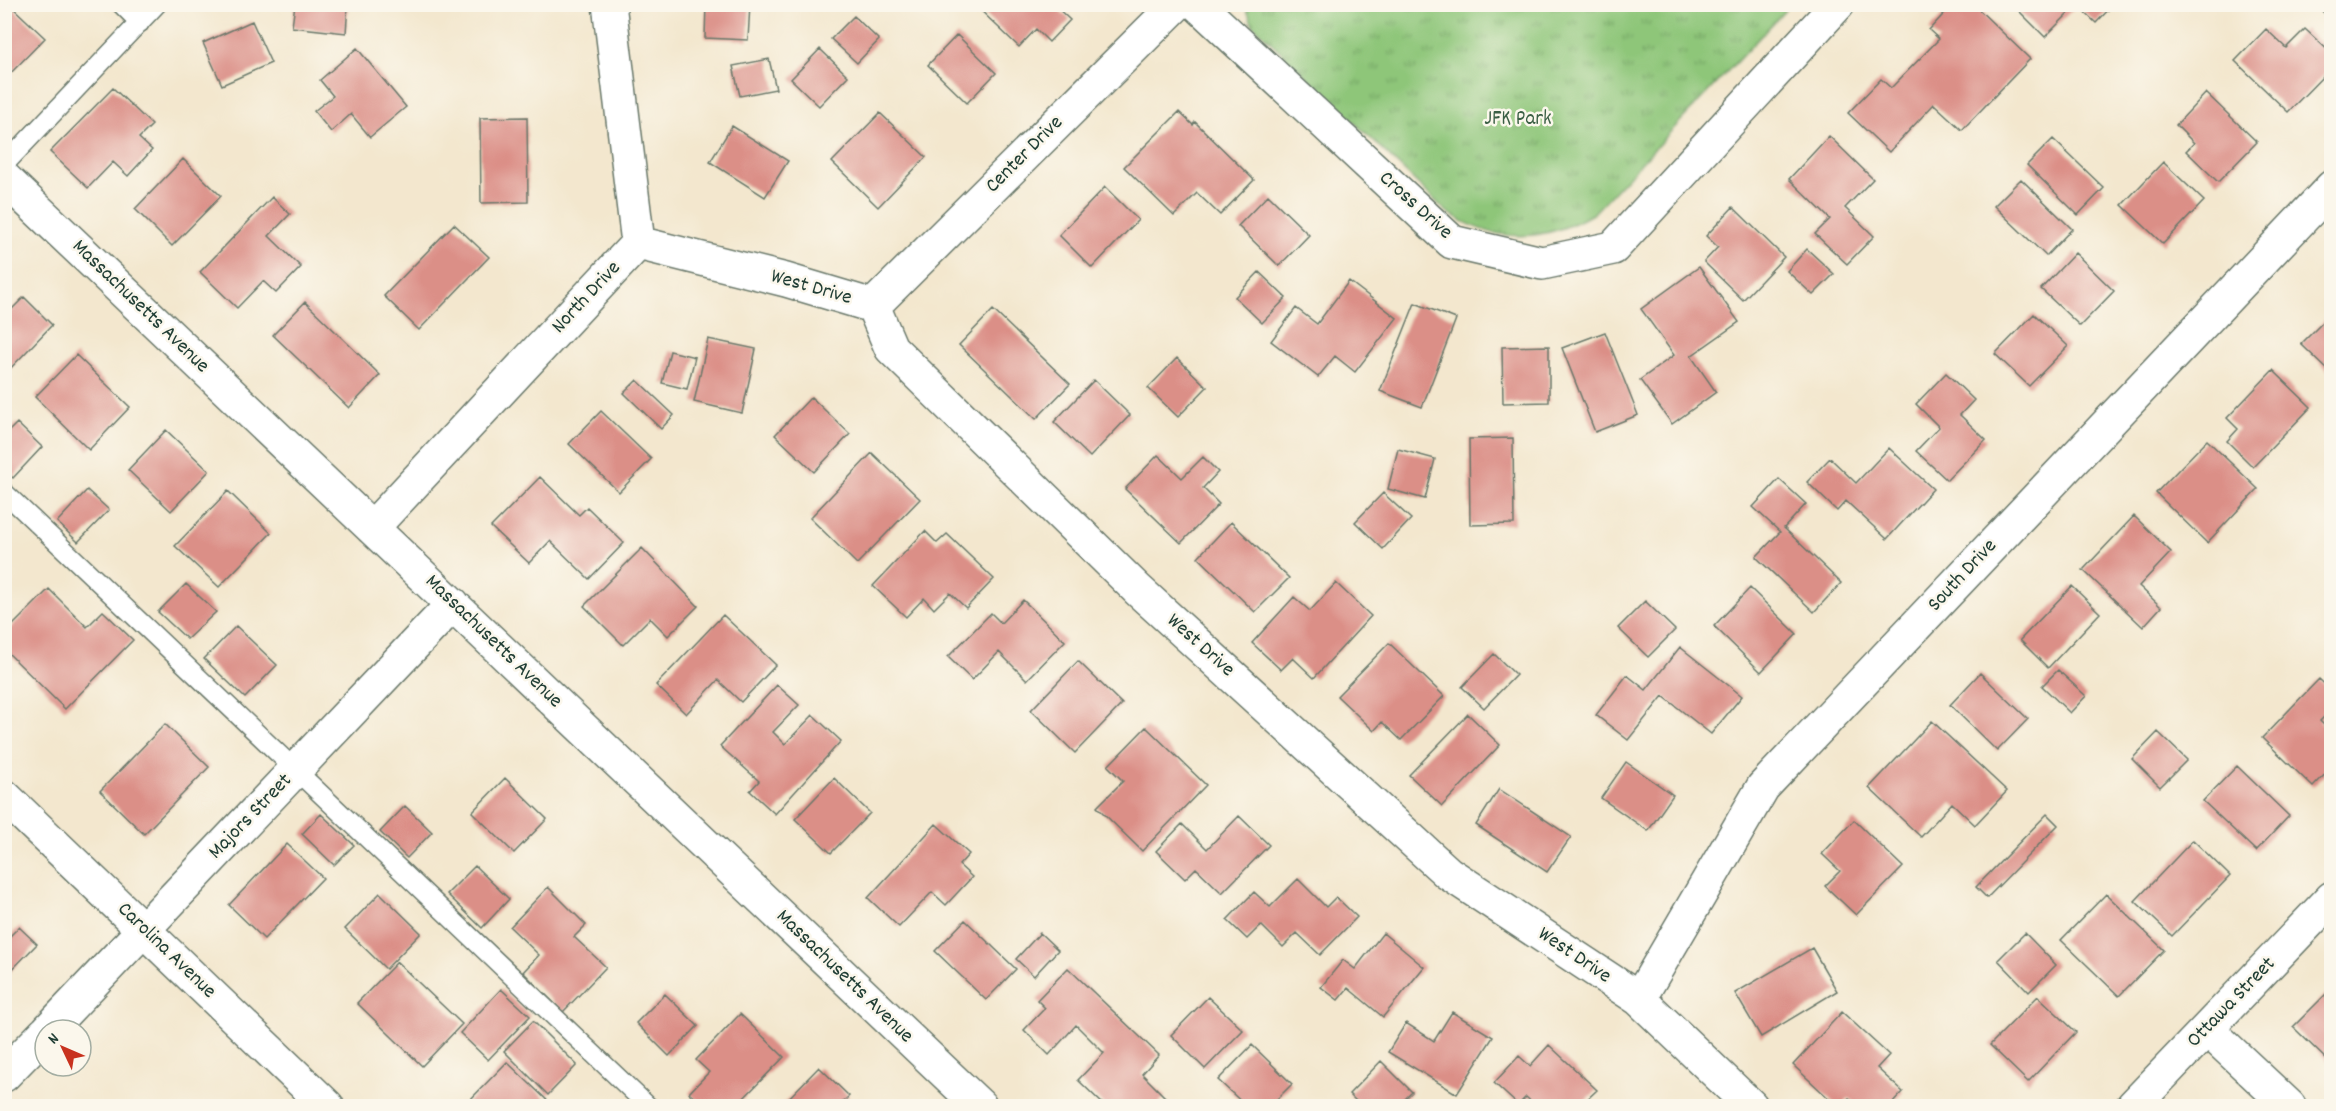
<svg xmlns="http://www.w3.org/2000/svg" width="2336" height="1111" font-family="Dekko,sans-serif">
	<defs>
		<pattern id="grass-tufts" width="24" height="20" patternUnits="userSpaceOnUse" patternTransform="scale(1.5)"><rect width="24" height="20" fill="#8ec679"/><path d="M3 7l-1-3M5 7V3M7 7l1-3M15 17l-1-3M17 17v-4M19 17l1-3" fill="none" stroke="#73a264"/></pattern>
	</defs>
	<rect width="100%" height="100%" fill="#fbf7ec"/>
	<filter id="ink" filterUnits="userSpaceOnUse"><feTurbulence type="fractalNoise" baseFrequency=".0167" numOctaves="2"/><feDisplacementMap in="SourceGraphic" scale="12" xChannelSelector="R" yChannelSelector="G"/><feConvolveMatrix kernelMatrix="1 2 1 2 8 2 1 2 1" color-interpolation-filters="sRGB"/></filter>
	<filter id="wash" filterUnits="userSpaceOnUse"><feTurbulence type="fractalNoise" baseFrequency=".008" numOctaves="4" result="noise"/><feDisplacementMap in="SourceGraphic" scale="24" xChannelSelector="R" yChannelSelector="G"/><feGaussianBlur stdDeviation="1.35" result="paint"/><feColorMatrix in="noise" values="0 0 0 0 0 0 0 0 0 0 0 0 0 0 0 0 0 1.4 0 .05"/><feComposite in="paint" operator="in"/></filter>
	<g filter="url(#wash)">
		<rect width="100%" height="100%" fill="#f3e7ce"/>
		<path fill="url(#grass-tufts)" stroke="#568256" stroke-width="1.5" d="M1245,5V4L1790,5L1594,213C1544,243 1495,245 1446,211L1253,25Z"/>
		<g id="blocks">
			<path fill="#db8f87" d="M9,4L45,38L4,80V9Z
				M295,4H348L346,33L292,27Z
				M706,4H750L748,40L705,38Z
				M974,4H1053L1070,20L1049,42L1036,29L1019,47Z
				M1953,4H1973L2030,59L1962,130L1934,104L1889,152L1848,113L1881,79L1891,88L1939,39L1929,30Z
				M2012,4H2114L2096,23L2077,5L2045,37Z
				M2320,4H2332V21L2318,7Z
				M854,16L879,40L857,63L831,39Z
				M252,21L271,63L222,85L203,43Z
				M2266,29L2286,48L2305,29L2332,54V67L2288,112L2235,61Z
				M957,35L996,73L967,103L928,65Z
				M357,48L406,107L370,137L351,114L331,132L314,111L333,96L320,80Z
				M820,49L848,76L819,106L791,79Z
				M769,59L776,89L740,96L733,66Z
				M113,88L152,125L139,138L152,150L128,176L113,162L88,188L50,152Z
				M2206,93L2257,142L2218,182L2186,151L2194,143L2176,125Z
				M1179,112L1193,125L1195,122L1254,180L1220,215L1197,193L1174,216L1124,167Z
				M880,113L926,157L878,207L832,162Z
				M527,117L528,202L481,203L480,118Z
				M732,126L788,161L765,197L710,162Z
				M1829,136L1873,179L1845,208L1874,236L1847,264L1815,234L1830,219L1789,179Z
				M2053,139L2104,188L2078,215L2027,165Z
				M183,159L221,196L172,246L135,209Z
				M2163,162L2204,201L2163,244L2122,205Z
				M2021,179L2072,229L2046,256L1994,206Z
				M1105,187L1138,220L1092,268L1059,235Z
				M1268,195L1309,235L1279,266L1238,226Z
				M272,197L290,214L269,236L301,267L276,293L263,281L237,308L200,272Z
				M1733,207L1784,257L1743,300L1704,262L1718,247L1706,236Z
				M454,224L489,257L419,330L384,296Z
				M1807,249L1834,274L1813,295L1787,271Z
				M2075,253L2114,291L2080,326L2041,289Z
				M1699,267L1739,322L1691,356L1716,392L1672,424L1640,380L1674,355L1641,309Z
				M1259,272L1286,298L1262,323L1235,297Z
				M1349,281L1397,318L1355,372L1335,356L1318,377L1271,341L1296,308L1317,324Z
				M24,297L52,325L6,373L4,317Z
				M305,302L380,375L349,408L273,335Z
				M1415,303L1456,319L1422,407L1380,391Z
				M993,310L1070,384L1036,419L959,345Z
				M2332,313V374L2301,344Z
				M2034,314L2068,346L2029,386L1995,354Z
				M1605,332L1638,415L1595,432L1562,348Z
				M708,339L756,349L742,413L694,402Z
				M1549,346V402L1503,403L1502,347Z
				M670,351L695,357L687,389L662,383Z
				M76,355L130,407L89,450L35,397Z
				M1177,358L1207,387L1178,417L1148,388Z
				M2273,370L2311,407L2253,467L2227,441L2238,429L2227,418Z
				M1946,373L1974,400L1960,415L1986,440L1947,480L1916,451L1939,427L1916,404Z
				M637,380L674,415L661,429L624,393Z
				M1094,380L1130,415L1090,457L1054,422Z
				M811,397L850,434L814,472L775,435Z
				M601,411L651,459L619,492L569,444Z
				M17,423L42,447L13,478L4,470V436Z
				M166,430L209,471L171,511L128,470Z
				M1513,438L1514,524L1470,525L1469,439Z
				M2207,440L2258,489L2207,543L2156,493Z
				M1889,448L1933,489L1887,539L1846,501L1837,511L1807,482L1830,458L1856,483Z
				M1398,449L1435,459L1425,499L1388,489Z
				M872,453L920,499L857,564L810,518Z
				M1158,455L1182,478L1203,457L1218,472L1203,488L1219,504L1181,543L1125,489Z
				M540,477L579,515L587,507L624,543L589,579L550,541L529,563L491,527Z
				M1779,479L1806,504L1784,528L1841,583L1814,612L1756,557L1780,532L1753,507Z
				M87,490L109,510L78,542L57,522Z
				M228,491L271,533L219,587L175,546Z
				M1383,493L1411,519L1383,549L1355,522Z
				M2134,516L2171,552L2139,586L2161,607L2143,627L2083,570Z
				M1231,522L1289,578L1255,612L1198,557Z
				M925,531L937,543L947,534L994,579L966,608L950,593L934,609L924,598L906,617L873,586Z
				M642,548L698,606L668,636L650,618L623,645L584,606Z
				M1336,583L1371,616L1314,678L1293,658L1281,670L1252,643L1294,597L1310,611Z
				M186,584L216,612L187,639L158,612Z
				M2072,586L2100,613L2048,668L2020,640Z
				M1750,588L1797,634L1761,672L1714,626Z
				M49,589L87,627L103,611L133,640L65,709L4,649V634Z
				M1023,600L1065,641L1027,680L999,652L972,680L948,657L991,613L1001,623Z
				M1645,601L1675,630L1648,657L1618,628Z
				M723,615L776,665L741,702L718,680L686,714L656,685Z
				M236,626L277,665L245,698L204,659Z
				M1389,643L1444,696L1401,740L1382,722L1374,731L1337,696Z
				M1680,647L1742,696L1711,734L1663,696L1628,740L1596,715L1627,675L1646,690Z
				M1494,654L1516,675L1484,708L1462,687Z
				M1078,661L1122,704L1075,753L1031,710Z
				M2058,670L2086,696L2070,713L2042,686Z
				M1980,673L2028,719L1997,751L1950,705Z
				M2319,679L2332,691V709L2320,721L2332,733V767L2313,787L2262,738Z
				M777,685L799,705L773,732L785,744L813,715L841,741L775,814L750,791L759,781L720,746Z
				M1468,714L1500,745L1442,806L1409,775Z
				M1932,721L2007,791L1975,825L1952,803L1921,837L1869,788Z
				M165,724L209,767L144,834L100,791Z
				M1146,727L1206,785L1142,851L1097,807L1123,781L1108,766Z
				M2158,732L2187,760L2160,787L2132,759Z
				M1626,762L1673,795L1648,831L1601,798Z
				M2237,766L2289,816L2256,851L2203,801Z
				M505,778L547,819L514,853L472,812Z
				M834,778L870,813L831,853L795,819Z
				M1499,789L1571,837L1547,872L1476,825Z
				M405,806L432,832L407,858L380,832Z
				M321,814L354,845L334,865L302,834Z
				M2047,814L2058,825L1987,898L1976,887Z
				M1239,816L1269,845L1222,893L1196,868L1185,879L1156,851L1182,824L1207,849Z
				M1854,820L1903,867L1856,915L1825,886L1840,871L1822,854Z
				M936,824L969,854L959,865L972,877L946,905L932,892L899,927L868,898Z
				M2193,840L2230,876L2172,936L2135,901Z
				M287,844L323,878L264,939L229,905Z
				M475,866L509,899L482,928L447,894Z
				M1298,879L1326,907L1336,897L1357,917L1320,955L1297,933L1283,947L1261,925L1247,939L1227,920L1254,892L1270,907Z
				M548,887L586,925L574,937L606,967L563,1012L523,972L539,955L510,927Z
				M380,893L421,933L386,969L345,929Z
				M2106,894L2164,950L2119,996L2061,940Z
				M965,920L1016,969L986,1000L935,951Z
				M19,927L37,944L4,978V942Z
				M1040,933L1058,950L1034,976L1016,959Z
				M1383,933L1424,967L1383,1017L1348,988L1338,1000L1321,987L1343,960L1355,969Z
				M2025,933L2056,965L2029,992L1998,960Z
				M1812,948L1837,991L1761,1037L1735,993Z
				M397,962L462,1024L422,1066L357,1003Z
				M1068,968L1159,1055L1142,1074L1165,1097L1156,1106H1105L1078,1080L1104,1053L1076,1025L1049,1055L1024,1030L1045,1008L1037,1000Z
				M2332,988V1065L2293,1027Z
				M501,989L530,1016L488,1060L460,1033Z
				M665,994L698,1026L669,1056L636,1023Z
				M2038,996L2076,1032L2028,1082L1990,1045Z
				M1208,997L1243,1030L1205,1069L1171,1035Z
				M1452,1012L1493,1037L1457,1094L1388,1052L1406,1023L1434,1041Z
				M1842,1012L1889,1055L1877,1068L1903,1092L1890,1106H1858L1849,1098L1840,1106H1837L1793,1065Z
				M740,1014L784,1057L736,1106H703L689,1093L709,1072L696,1060Z
				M533,1021L577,1065L548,1095L504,1051Z
				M1252,1045L1292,1084L1270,1106H1246L1218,1080Z
				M1549,1045L1597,1090L1580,1106H1536L1526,1097L1518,1105L1494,1083L1519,1056L1530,1066Z
				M1381,1061L1412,1092L1398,1106H1361L1349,1094Z
				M507,1062L553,1106H464Z
				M819,1067L849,1096L839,1106H781Z"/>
		</g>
	</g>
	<g filter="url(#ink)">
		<use href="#blocks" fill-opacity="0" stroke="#69786a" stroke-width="1.5"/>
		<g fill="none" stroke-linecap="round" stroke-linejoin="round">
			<defs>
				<path id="service" d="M121,4L140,23
					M4,165L157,4
					M4,492L648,1106"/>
				<path id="minor" d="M1197,4L1452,242L1542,263L1613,248L1838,4
					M4,178L980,1106
					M638,243L786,280L873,306L891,348L1138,590L1448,873L1639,999L1751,1106
					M873,306L1177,4
					M372,528L638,243L609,4
					M4,796L327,1106
					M1639,999L1763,787L2332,187
					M2207,1029L2289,1106
					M48,1030L453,604
					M4,1075L45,1033
					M2133,1106L2332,898"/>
			</defs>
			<use href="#service" stroke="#69786a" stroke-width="21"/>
			<use href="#minor" stroke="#69786a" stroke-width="36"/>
			<use href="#service" stroke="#fff" stroke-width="18"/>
			<use href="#minor" stroke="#fff" stroke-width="33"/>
		</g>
	</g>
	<g text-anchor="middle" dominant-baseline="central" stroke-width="5" stroke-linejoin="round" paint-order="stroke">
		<g font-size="21" fill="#3b5f45" stroke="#fbf7ec">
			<text x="1518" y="120">JFK Park</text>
		</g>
		<g font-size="21" fill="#1f3d34" stroke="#fbf7ec">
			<text transform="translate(1025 155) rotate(-45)">Center Drive</text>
			<text transform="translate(1415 206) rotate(42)">Cross Drive</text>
			<text transform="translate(811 288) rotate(16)">West Drive</text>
			<text transform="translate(587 298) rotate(-47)">North Drive</text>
			<text transform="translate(140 307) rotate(44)">Massachusetts Avenue</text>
			<text transform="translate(1963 576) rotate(-47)">South Drive</text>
			<text transform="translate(493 642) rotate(44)">Massachusetts Avenue</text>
			<text transform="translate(1200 646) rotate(42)">West Drive</text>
			<text transform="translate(251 817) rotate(-46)">Majors Street</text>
			<text transform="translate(166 951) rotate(44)">Carolina Avenue</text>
			<text transform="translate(1574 956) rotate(34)">West Drive</text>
			<text transform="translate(844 977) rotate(44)">Massachusetts Avenue</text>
			<text transform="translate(2232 1003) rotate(-46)">Ottawa Street</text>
		</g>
	</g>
	<rect width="2336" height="1111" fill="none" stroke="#fbf7ec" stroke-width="24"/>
	<g transform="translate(63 1048) rotate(314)"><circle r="28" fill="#fbf7ec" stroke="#a3ada2" stroke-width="1.5"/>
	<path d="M0-4.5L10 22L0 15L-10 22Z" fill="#c8321e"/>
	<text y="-9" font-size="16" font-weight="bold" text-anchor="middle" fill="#1f3d34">N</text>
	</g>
</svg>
